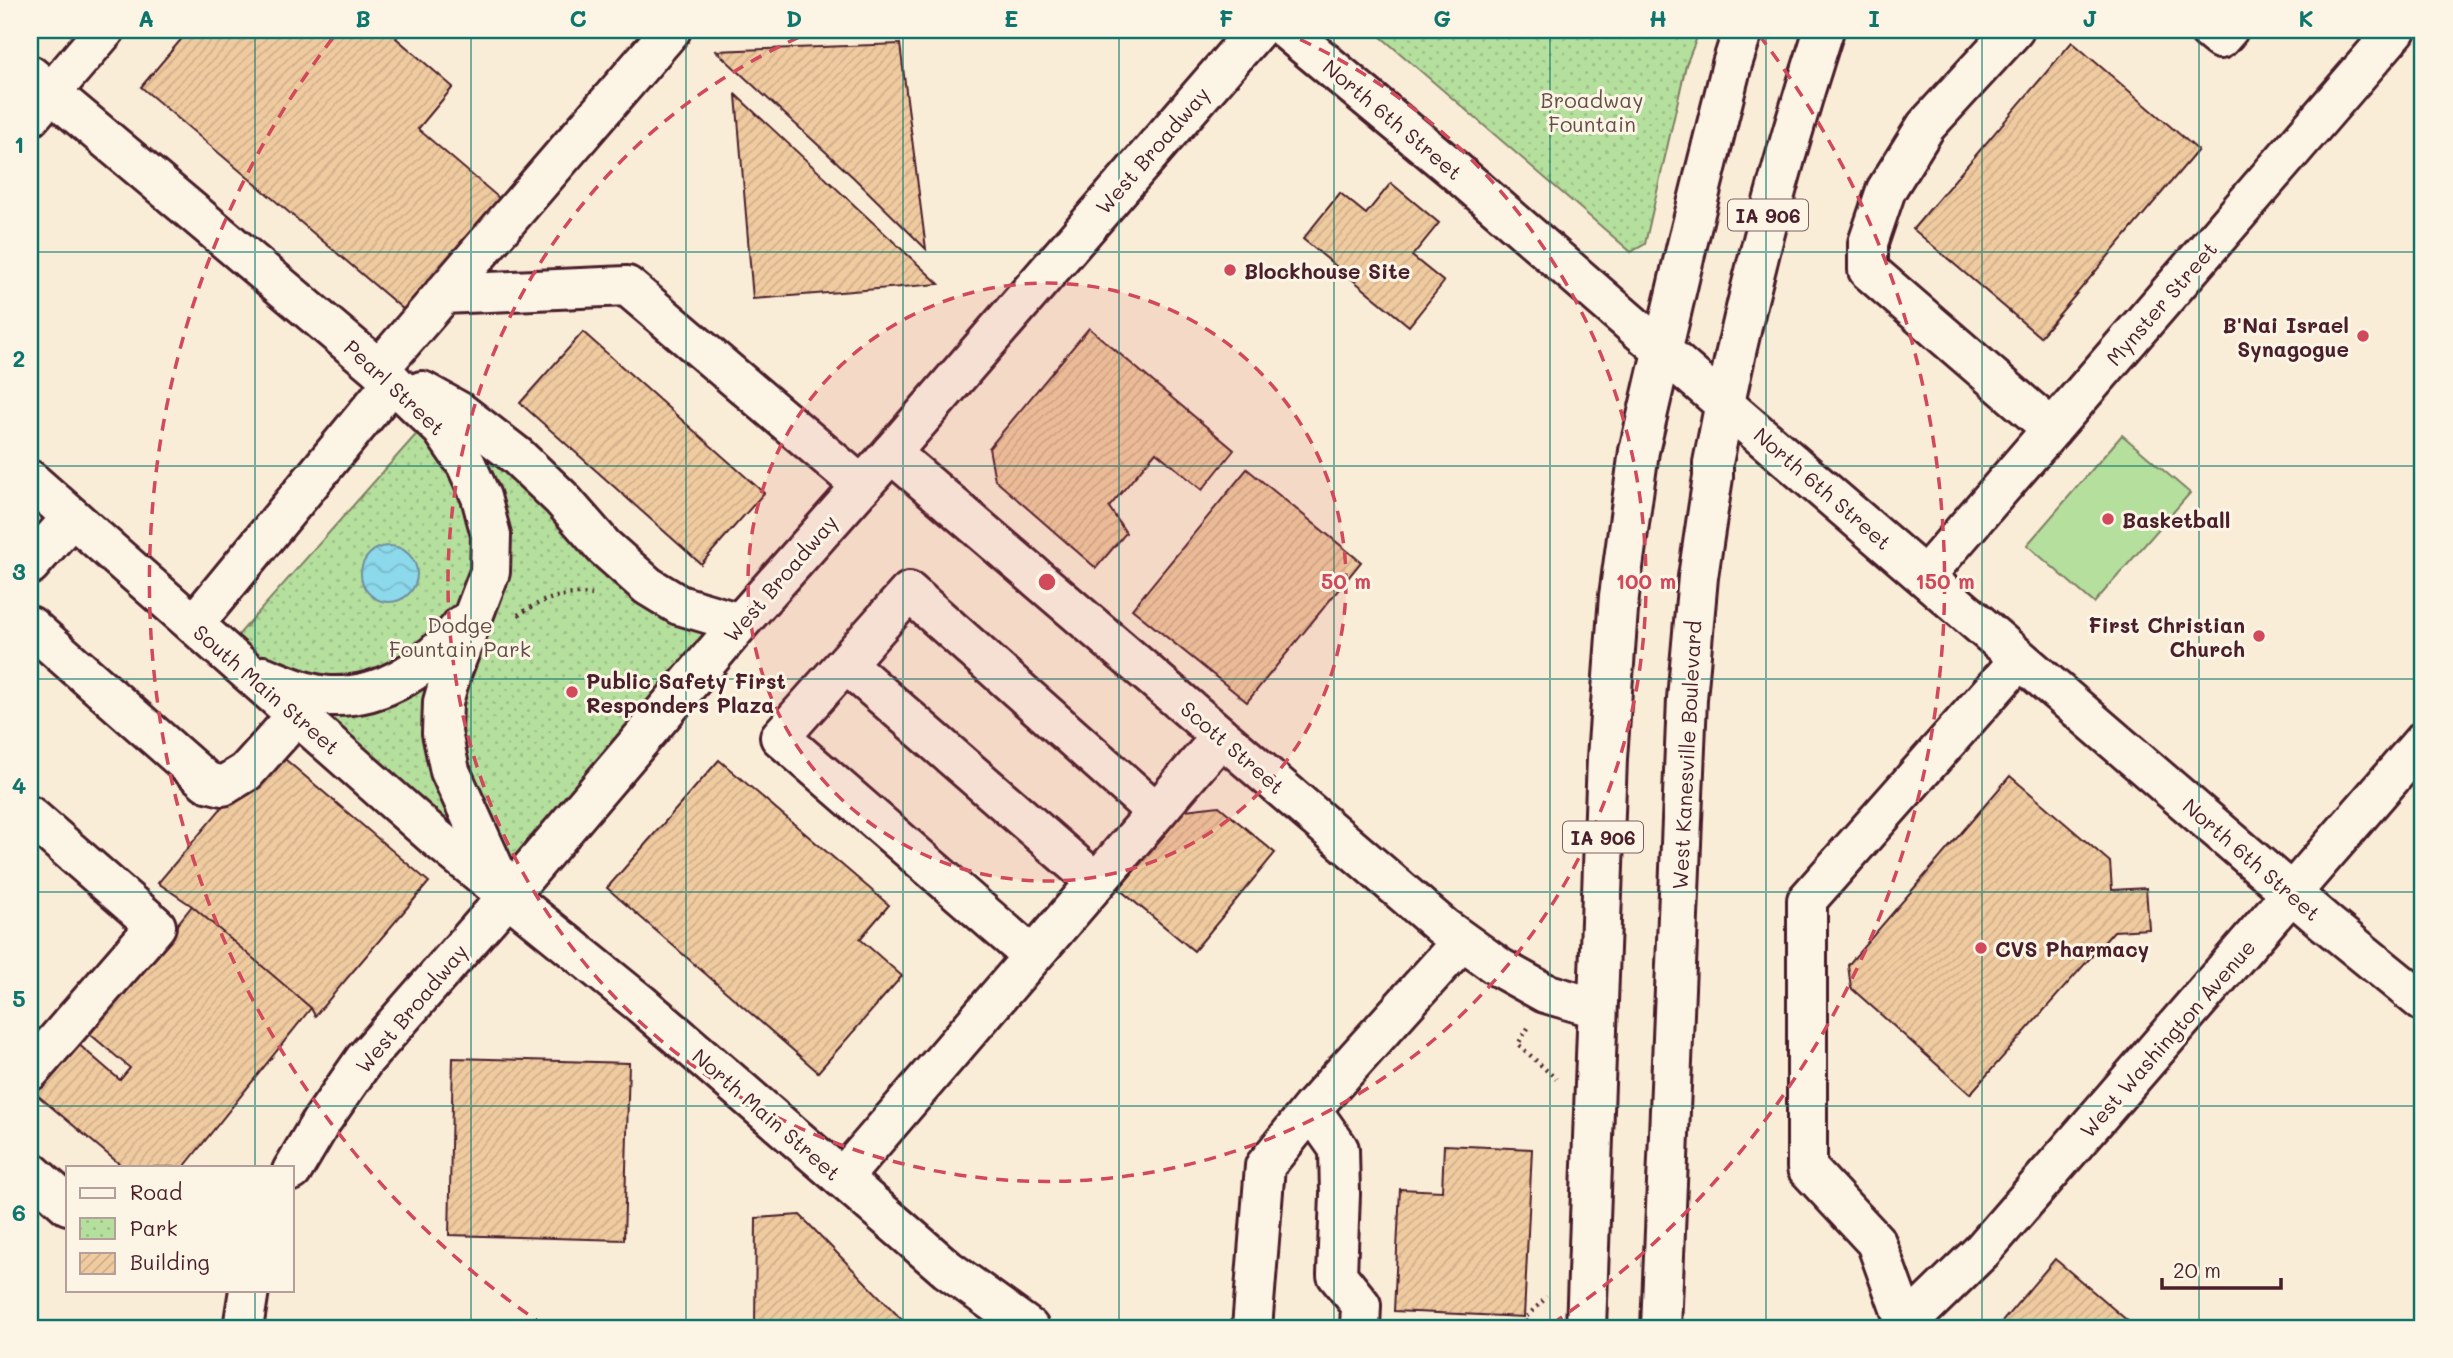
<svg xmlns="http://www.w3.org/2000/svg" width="2453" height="1358" font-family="Mali,sans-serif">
	<defs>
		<pattern id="park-dots" width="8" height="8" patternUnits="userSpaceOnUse" patternTransform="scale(1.75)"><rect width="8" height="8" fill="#b4df9d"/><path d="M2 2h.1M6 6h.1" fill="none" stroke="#9cbf87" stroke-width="1.8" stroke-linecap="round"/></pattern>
		<pattern id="water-waves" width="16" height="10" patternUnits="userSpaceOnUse" patternTransform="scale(1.75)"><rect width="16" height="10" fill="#8bd9eb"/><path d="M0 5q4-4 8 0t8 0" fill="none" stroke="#79baca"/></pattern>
		<pattern id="building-hatch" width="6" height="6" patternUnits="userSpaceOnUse" patternTransform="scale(1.75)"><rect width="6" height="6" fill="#f0cba0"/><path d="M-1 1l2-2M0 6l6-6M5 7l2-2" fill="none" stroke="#cfae8a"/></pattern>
	</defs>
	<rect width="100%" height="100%" fill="#faedd7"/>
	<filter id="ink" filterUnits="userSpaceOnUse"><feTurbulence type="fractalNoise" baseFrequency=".0143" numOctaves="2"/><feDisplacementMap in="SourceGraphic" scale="14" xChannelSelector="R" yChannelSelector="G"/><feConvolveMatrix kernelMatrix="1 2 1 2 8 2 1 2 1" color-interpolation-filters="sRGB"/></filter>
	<g filter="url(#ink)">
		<path fill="#b4df9d" stroke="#7f7f64" stroke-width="2" d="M2122,435L2190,493L2094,603L2027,545Z"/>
		<path fill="url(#park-dots)" stroke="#7f7f64" stroke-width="2" d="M1373,30H1700L1686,65L1645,244L1631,252Z
			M444,403L604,547L740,623L507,897L224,651Z"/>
		<path fill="url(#water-waves)" stroke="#718f9e" stroke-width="2" d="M361 574a28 28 0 1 1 56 0a28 28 0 1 1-56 0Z"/>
		<path fill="url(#building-hatch)" stroke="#4a1f2b" stroke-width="2" d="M189,30H402L396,38L453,87L418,129L505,203L410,315L141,87Z
			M2072,42L2198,150L2040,337L1913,229Z
			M900,44L926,249L854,178L716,51Z
			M736,95L939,284L753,299Z
			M1391,183L1439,223L1412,256L1444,282L1409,326L1303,239L1340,193L1366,214Z
			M1089,328L1234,450L1202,490L1156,452L1109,507L1126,533L1096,568L995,480L989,448Z
			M583,332L764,493L701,564L520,403Z
			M1247,469L1361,562L1247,702L1132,609Z
			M272,748L429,882L315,1016L311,1008L192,906L158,883Z
			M719,760L889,905L860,939L902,976L818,1072L607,888Z
			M2010,776L2110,862L2112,890L2146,888L2149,929L2114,931L1970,1094L1851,988L1848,965Z
			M1219,806L1275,853L1194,951L1119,889L1185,810Z
			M192,906L311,1008L184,1167H123L30,1089L70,1037L120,1080L130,1068L90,1034Z
			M453,1058L629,1063L624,1240L449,1235Z
			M1444,1145L1532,1149L1524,1317L1394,1311L1400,1189L1442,1191Z
			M800,1215L910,1328H755L756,1218Z
			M2055,1259L2136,1328H2008L2001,1323Z"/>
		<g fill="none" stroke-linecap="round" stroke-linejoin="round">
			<defs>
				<path id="minor" d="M2014,30L1926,126L1886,190L1868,243V270L2052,429
					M2209,30L2220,39L2228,30
					M30,117L105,30
					M443,294L627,286L862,486
					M379,369L671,30
					M1724,404L2326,923L2423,1002
					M891,453L1443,927L1500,968L1545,993L1596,1008
					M30,565L72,517
					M1925,576L2396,30
					M194,624L393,382
					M30,626L207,782L223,786L246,772L297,715
					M846,664L1096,882
					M30,816L156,926L30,1071
					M1032,956L780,737L909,592L1156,812
					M1311,1109L1339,1149L1340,1194L1337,1275L1361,1305L1360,1328
					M30,1171L68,1205
					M842,1178L1221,737
					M1252,1328L1265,1166L1311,1109L1462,941
					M1903,1328L1981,1252L2423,741
					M1910,1328L1906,1325L1876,1242L1807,1168V900L2020,659"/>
				<path id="major" d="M1286,30L1453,169L1724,404
					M30,75L379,369L442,429L466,464L481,497L491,535L490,572L451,674L443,702L442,733L450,771L503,888
					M422,391L460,412L517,456L561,498L604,547L648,586L679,605L740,623
					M30,480L435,837L641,1004L947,1269L1029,1328
					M263,676C284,684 307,695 330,696C384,698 430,666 462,625
					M292,1171L321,1122L364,1060L507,897L740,623L891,453L1257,30
					M243,1328L249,1290
					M1586,1328L1607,758L1619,596L1639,451L1686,249L1732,64L1743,30
					M1661,1328L1687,699L1698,577L1713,477V463C1741,316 1778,172 1824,30"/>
			</defs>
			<use href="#minor" stroke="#4a1f2b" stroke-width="44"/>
			<use href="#major" stroke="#4a1f2b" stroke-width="44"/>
			<path stroke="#4a1f2b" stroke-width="4.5" stroke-dasharray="2 5" stroke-linecap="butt" d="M518,615C541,600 564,591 592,595
				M1528,1028L1518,1044L1556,1079
				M1529,1328L1524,1319L1547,1297"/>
			<use href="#minor" stroke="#fcf5e5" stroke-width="38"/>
			<use href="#major" stroke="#fcf5e5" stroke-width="38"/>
		</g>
	</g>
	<path fill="none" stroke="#0f766e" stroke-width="2" stroke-opacity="0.55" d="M255,30V1167M471,30V1328M686,30V1328M903,30V1328M1119,30V1328M1334,30V1328M1550,30V1328M1766,30V1328M1982,30V1328M2199,30V1328M30,252H2423M30,466H2423M30,679H2423M30,892H2423M30,1106H2423M255,1290V1328"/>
	<circle cx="1047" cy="582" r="299" fill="#d1495b" fill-opacity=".12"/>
	<g fill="none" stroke="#d1495b" stroke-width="3.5" stroke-dasharray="12 9">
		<circle cx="1047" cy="582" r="299"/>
		<path d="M1281 31A599 599 0 1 1 813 31"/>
		<path d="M545 1326A898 898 0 0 1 335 35M1759 35A898 898 0 0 1 1549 1326"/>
	</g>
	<g fill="#d1495b" stroke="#fcf5e5" stroke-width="2.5">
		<circle cx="1230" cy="270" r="7"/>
		<circle cx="2363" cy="336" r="7"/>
		<circle cx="2108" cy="519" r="7"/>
		<circle cx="2259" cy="636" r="7"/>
		<circle cx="572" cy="692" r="7"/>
		<circle cx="1981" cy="948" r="7"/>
	</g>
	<g text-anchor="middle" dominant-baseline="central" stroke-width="6" stroke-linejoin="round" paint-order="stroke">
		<g fill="#fcf5e5" stroke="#7f5f63" stroke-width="2">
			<rect x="1728" y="199.5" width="80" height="31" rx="5"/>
			<rect x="1563" y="821.5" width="80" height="31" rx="5"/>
		</g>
		<g font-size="19" font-weight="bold" fill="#4a1f2b">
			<text x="1768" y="215">IA 906</text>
			<text x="1603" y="837">IA 906</text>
		</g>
		<g font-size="21" fill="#644f48" stroke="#fcf5e5">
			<text x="1592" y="99">Broadway<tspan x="1592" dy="24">Fountain</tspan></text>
			<text x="460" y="624">Dodge<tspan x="460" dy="24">Fountain Park</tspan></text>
		</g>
		<g font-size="21" fill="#4a1f2b" stroke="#fcf5e5">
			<text transform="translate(1393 119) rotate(40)">North 6th Street</text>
			<text transform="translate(1152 150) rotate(-49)">West Broadway</text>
			<text transform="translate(2161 303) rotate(-49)">Mynster Street</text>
			<text transform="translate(395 387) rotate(43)">Pearl Street</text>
			<text transform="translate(1823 488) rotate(41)">North 6th Street</text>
			<text transform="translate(780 578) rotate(-49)">West Broadway</text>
			<text transform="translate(267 689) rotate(41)">South Main Street</text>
			<text transform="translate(1233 747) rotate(41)">Scott Street</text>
			<text transform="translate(1686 755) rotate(-87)">West Kanesville Boulevard</text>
			<text transform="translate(2252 859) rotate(41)">North 6th Street</text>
			<text transform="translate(411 1008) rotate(-50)">West Broadway</text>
			<text transform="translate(2167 1038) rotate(-49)">West Washington Avenue</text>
			<text transform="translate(767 1114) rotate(41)">North Main Street</text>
		</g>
		<g font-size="21" font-weight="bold" fill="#4a1f2b" stroke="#fcf5e5" text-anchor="start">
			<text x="1244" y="270">Blockhouse Site</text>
			<text x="2349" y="324" text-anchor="end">B'Nai Israel<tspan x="2349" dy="24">Synagogue</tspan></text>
			<text x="2122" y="519">Basketball</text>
			<text x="2245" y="624" text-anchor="end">First Christian<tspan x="2245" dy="24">Church</tspan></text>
			<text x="586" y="680">Public Safety First<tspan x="586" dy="24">Responders Plaza</tspan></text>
			<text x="1995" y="948">CVS Pharmacy</text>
		</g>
	</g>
	<circle cx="1047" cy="582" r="10" fill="#d1495b" stroke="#fcf5e5" stroke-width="3.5"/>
	<g font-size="21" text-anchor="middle" font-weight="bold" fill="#d1495b" stroke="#fcf5e5" stroke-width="6" stroke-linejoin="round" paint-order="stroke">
		<text x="1346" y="589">50 m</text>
		<text x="1646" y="589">100 m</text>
		<text x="1945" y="589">150 m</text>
	</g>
	<rect width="2453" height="1358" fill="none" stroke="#fcf5e5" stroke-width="77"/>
	<rect x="66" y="1166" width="228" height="126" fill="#fcf5e5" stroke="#b59f9b" stroke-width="2"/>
	<rect x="80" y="1188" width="35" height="10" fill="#fcf5e5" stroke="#b59f9b" stroke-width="2"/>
	<text x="130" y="1200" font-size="21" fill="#4a1f2b">Road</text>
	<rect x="80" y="1218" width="35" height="21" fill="url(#park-dots)" stroke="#b59f9b" stroke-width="2"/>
	<text x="130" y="1236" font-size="21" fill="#4a1f2b">Park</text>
	<rect x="80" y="1253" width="35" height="21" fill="url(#building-hatch)" stroke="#b59f9b" stroke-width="2"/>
	<text x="130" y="1270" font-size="21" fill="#4a1f2b">Building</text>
	<path d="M2162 1278v10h119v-10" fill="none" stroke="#4a1f2b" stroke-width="3.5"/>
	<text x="2173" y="1278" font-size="21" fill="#4a1f2b" stroke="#fcf5e5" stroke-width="5" paint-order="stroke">20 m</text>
	<rect x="38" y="38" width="2376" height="1282" fill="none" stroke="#0f766e" stroke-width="2.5"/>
	<g font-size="23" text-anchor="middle" font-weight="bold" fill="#0f766e">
		<text x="146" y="27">A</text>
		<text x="363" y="27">B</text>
		<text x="578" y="27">C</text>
		<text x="794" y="27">D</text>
		<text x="1011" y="27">E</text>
		<text x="1226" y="27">F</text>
		<text x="1442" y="27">G</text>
		<text x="1658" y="27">H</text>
		<text x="1874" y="27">I</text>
		<text x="2090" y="27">J</text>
		<text x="2306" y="27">K</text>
		<text x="19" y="153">1</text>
		<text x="19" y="367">2</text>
		<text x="19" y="580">3</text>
		<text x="19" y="794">4</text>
		<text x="19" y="1007">5</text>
		<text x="19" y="1221">6</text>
	</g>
</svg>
